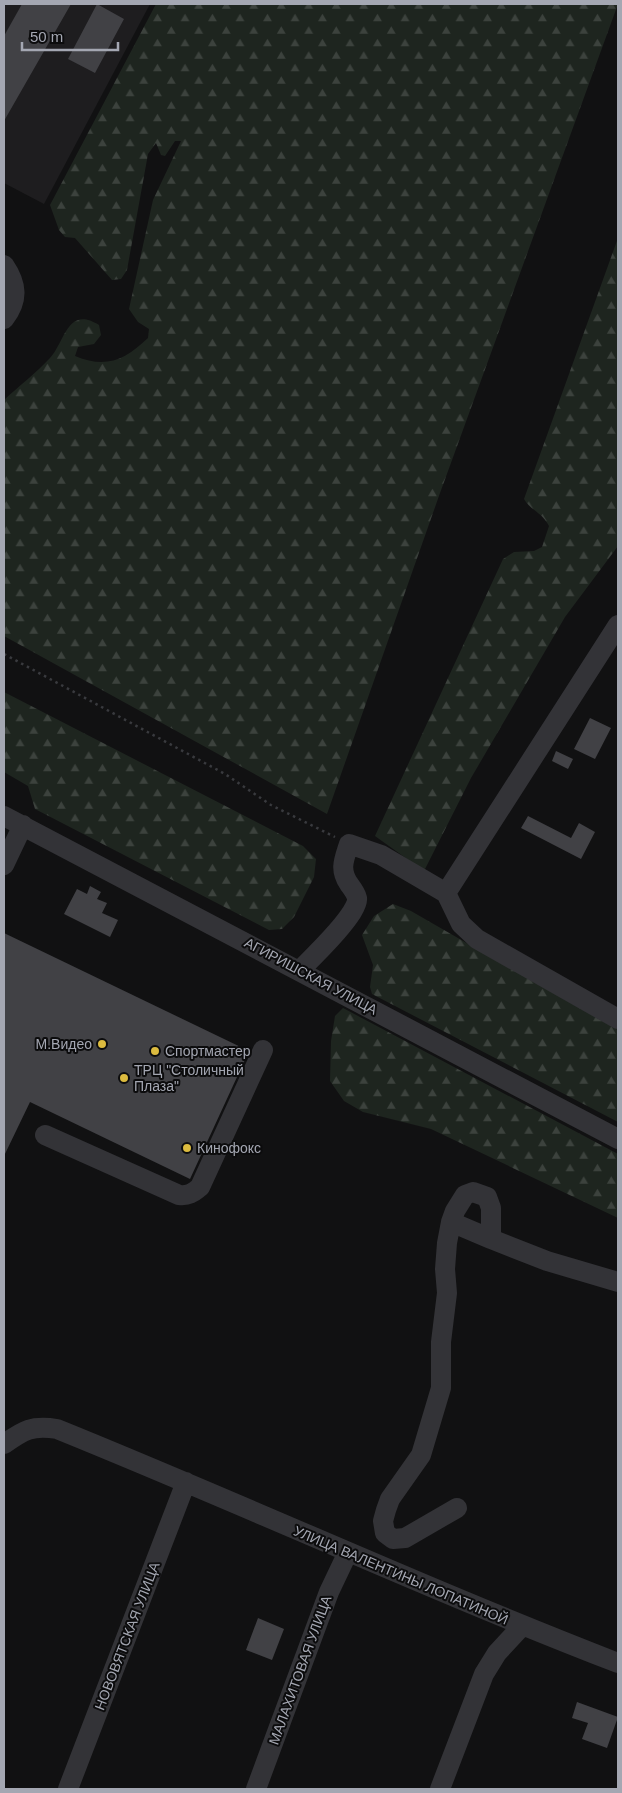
<svg xmlns="http://www.w3.org/2000/svg" width="622" height="1793" font-family="Arial,sans-serif">
	<defs>
		<pattern id="forest-firs" width="22" height="20" patternUnits="userSpaceOnUse" patternTransform="scale(1.25)"><rect width="22" height="20" fill="#1e251f"/><path d="M5 1l3.5 6h-7zM16 11l3.5 6h-7z" fill="#3c423d"/></pattern>
	</defs>
	<rect width="100%" height="100%" fill="#111112"/>
	<path fill="#1e1d1f" d="M4,4H150L44,204L4,183Z"/>
	<path fill="url(#forest-firs)" d="M156,4H618L440,493L327,814L4,636V400C19,386 36,373 50,358C65,342 67,305 99,325L101,335L94,344L78,347L75,356C106,369 125,360 148,338L149,329L138,322L129,309L153,200L181,141H175L165,156L161,155L156,143L148,154L127,270L121,279L112,280L75,238L65,237L59,230L50,205Z
		M618,238V546L565,617L471,778L424,871L375,836L503,559L514,552L534,551L542,547L549,526C542,512 531,511 524,499Z
		M4,692L303,846L316,859L314,877L294,917L282,929L269,930L35,809L28,786L4,772Z
		M393,904L411,911L618,1030V1122L372,994L370,987L373,965L362,935L374,916Z
		M343,1008L618,1154V1218L431,1129L363,1112L344,1101L330,1081L331,1041L335,1016Z"/>
	<path fill="#414145" d="M22,4H71L4,121V36Z
		M97,4L124,19L95,73L68,59Z
		M590,718L611,728L595,759L574,749Z
		M556,751L573,759L568,769L552,761Z
		M528,816L571,838L579,823L595,832L581,859L521,828Z
		M90,886L101,892L97,899L107,903L102,913L118,920L110,937L64,914L77,889L87,894Z
		M4,933L249,1051L190,1179L30,1102L4,1156Z
		M258,1618L284,1629L272,1660L246,1650Z
		M577,1702L618,1717L607,1748L582,1739L588,1723L572,1718Z"/>
	<g fill="none" stroke-linecap="round" stroke-linejoin="round">
		<path stroke="#393a3e" stroke-width="2.5" stroke-dasharray="2.5 4" stroke-linecap="butt" d="M4,654L225,774L271,805L335,837"/>
		<path stroke="#333337" stroke-width="20" d="M4,265C17,284 19,300 4,319
			M4,816L618,1139
			M4,865L23,825
			M446,893L618,625
			M300,970C311,959 360,912 357,898C356,893 352,888 349,884C339,869 344,860 349,844L381,855L446,893L461,924L477,939L618,1019
			M45,1135L179,1195C188,1196 193,1193 200,1187L263,1050
			M451,1222L491,1239
			M4,1444C24,1430 32,1425 57,1429C245,1505 429,1590 618,1663
			M457,1508L405,1538L393,1539L385,1533L383,1521L386,1510L390,1499L421,1455L441,1388V1342L447,1293L445,1269L447,1243L451,1222L455,1211L465,1195L473,1192L487,1197L491,1208V1239L547,1261L618,1282
			M68,1789L186,1482
			M256,1789L329,1592L348,1552
			M440,1789L484,1674L497,1653L522,1626"/>
	</g>
	<g fill="#dcbb3f" stroke="#0c0c0d" stroke-width="2">
		<circle cx="102" cy="1044" r="5"/>
		<circle cx="155" cy="1051" r="5"/>
		<circle cx="124" cy="1078" r="5"/>
		<circle cx="187" cy="1148" r="5"/>
	</g>
	<g text-anchor="middle" dominant-baseline="central" stroke-width="4" stroke-linejoin="round" paint-order="stroke">
		<g font-size="14" fill="#a4a7b2" stroke="#0c0c0d">
			<text transform="translate(311 976) rotate(28)">АГИРИШСКАЯ УЛИЦА</text>
			<text transform="translate(401 1575) rotate(23)">УЛИЦА ВАЛЕНТИНЫ ЛОПАТИНОЙ</text>
			<text transform="translate(127 1636) rotate(-69)">НОВОВЯТСКАЯ УЛИЦА</text>
			<text transform="translate(300 1670) rotate(-70)">МАЛАХИТОВАЯ УЛИЦА</text>
		</g>
		<g font-size="14" fill="#a4a7b2" stroke="#0c0c0d" text-anchor="start">
			<text x="92" y="1044" text-anchor="end">М.Видео</text>
			<text x="165" y="1051">Спортмастер</text>
			<text x="134" y="1070">ТРЦ "Столичный<tspan x="134" dy="16">Плаза"</tspan></text>
			<text x="197" y="1148">Кинофокс</text>
		</g>
	</g>
	<rect width="622" height="1793" fill="none" stroke="#a4a7b2" stroke-width="10"/>
	<path d="M22 42v8h96v-8" fill="none" stroke="#a4a7b2" stroke-width="2.5"/>
	<text x="30" y="42" font-size="15" fill="#a4a7b2" stroke="#0c0c0d" stroke-width="4" paint-order="stroke">50 m</text>
</svg>
